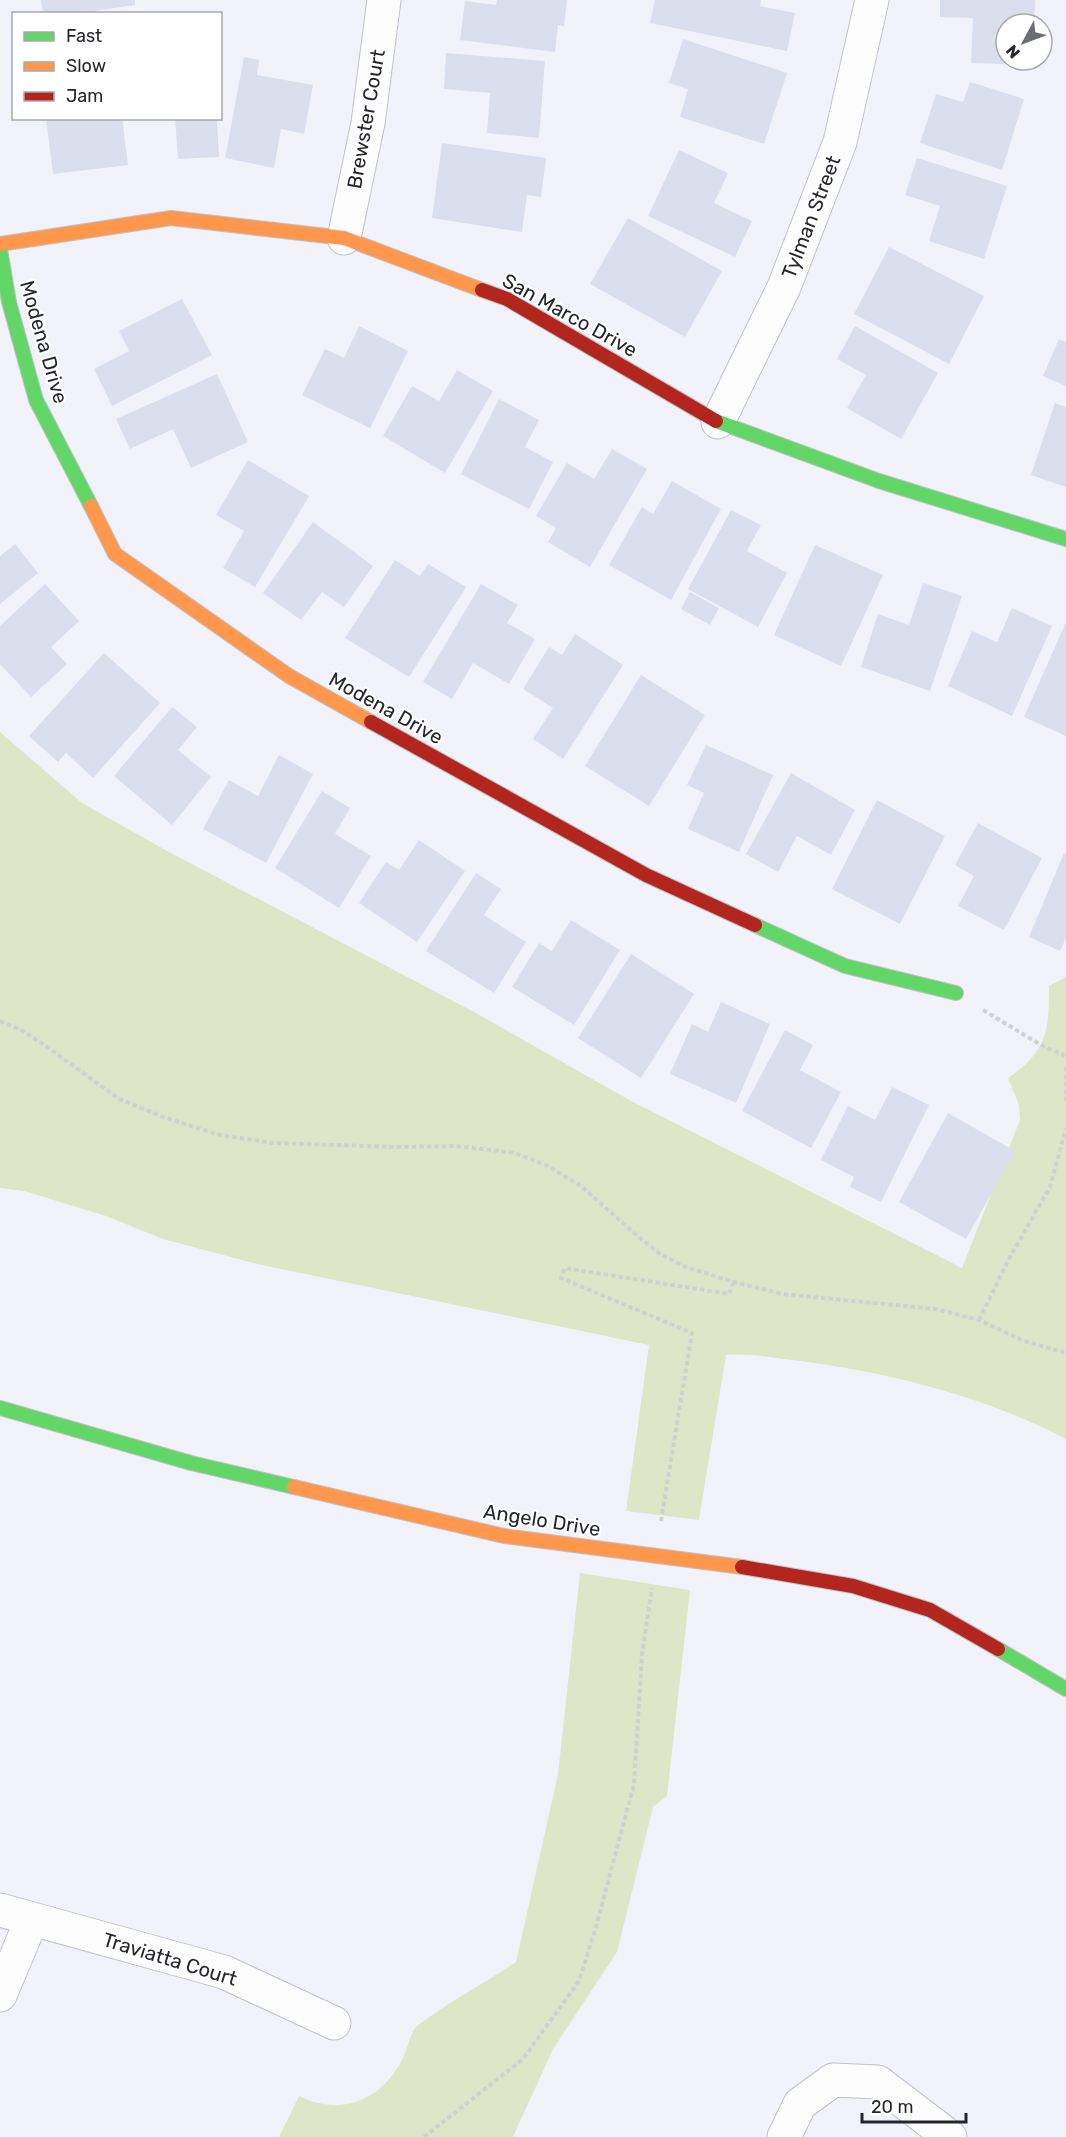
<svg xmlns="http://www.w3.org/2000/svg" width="1066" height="2137" font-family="Rubik,sans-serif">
	<rect width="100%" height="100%" fill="#f2f3fa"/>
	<path fill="#dde7c8" d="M0,732L82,803L169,852L476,1013L633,1102L962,1268L1020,1120L1019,1105L1008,1078C1047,1051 1049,1032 1049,986L1066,977V1439C986,1397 888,1372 799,1361C775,1358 750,1353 726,1355L699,1520L626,1511L649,1345L257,1264L163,1239L106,1216L24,1191L0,1188Z
		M580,1573L690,1590L667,1796L653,1807L617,1952L553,2049L513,2137H279L299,2096C342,2117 382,2100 403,2058C408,2049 410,2031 418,2025C449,2002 484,1983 516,1962L558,1774Z"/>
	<path fill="#dbdeed" d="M41,0H135V5L74,14H43Z
		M497,0H567L564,26L558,25L555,52L460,40L465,1L496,5Z
		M655,0H761L760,6L795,13L787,51L650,23Z
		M940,0H1035L1034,24H1006V60H1032V65L971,63L973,18L940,17Z
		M683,39L787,73L764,144L680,117L688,89L669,83Z
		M446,53L545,61L539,138L487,133L490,93L444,89Z
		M244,57L259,60L257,75L313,85L304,134L281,129L274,168L225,158Z
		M970,82L1024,99L1002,170L920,143L936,94L963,102Z
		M46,118H122L128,165L53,174Z
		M175,118H217L219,157L178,159Z
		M442,143L546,158L541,197L527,195L522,232L432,218Z
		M679,150L728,173L714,203L752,221L735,257L648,216Z
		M917,158L1007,186L984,259L929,241L940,206L905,195Z
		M628,218L722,271L685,337L590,284Z
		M889,247L984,296L949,364L854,314Z
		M182,299L212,355L112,406L94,369L129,351L119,331Z
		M359,326L408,351L370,428L302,395L325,349L344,358Z
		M855,326L938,373L901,439L847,408L866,375L837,359Z
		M1059,339L1066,342V386L1043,376Z
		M457,370L493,391L445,473L383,436L412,386L439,401Z
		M217,374L248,442L191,468L173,429L130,449L116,419Z
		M499,399L539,420L525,447L553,462L529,509L461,474Z
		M1055,403L1066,407V487L1031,475Z
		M612,449L647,469L590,567L548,542L556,528L536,516L567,463L594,479Z
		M248,460L309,496L255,587L223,568L244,531L216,515Z
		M672,481L721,509L671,600L609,565L642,507L653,514Z
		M731,510L761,525L747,551L787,573L758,627L688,589Z
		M313,522L373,566L344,607L322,592L301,620L263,593Z
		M15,544L38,573L0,604V556Z
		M815,545L883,575L841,666L774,635Z
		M395,560L420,576L428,564L466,587L409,677L345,638Z
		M923,583L962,596L930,691L861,667L878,614L909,625Z
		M45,584L79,621L51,647L67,664L31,697L0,664V626Z
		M481,584L518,605L507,623L535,639L509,684L473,663L452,699L423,682Z
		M690,592L719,608L710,625L681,609Z
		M1012,608L1052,626L1012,716L948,686L972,631L997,642Z
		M1066,622V736L1024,717Z
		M575,634L623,665L563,759L533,739L553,708L523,689L549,647L562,655Z
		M104,653L160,703L93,778L66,753L58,762L29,736Z
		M641,675L705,715L649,806L585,766Z
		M172,707L197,727L178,750L211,777L172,825L114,776Z
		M706,745L773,775L739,852L688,829L704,793L687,785Z
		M279,755L313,774L266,863L203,829L229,780L258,796Z
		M791,773L855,810L831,855L797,836L778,872L746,854Z
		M322,791L350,808L335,834L371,856L339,908L275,868Z
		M877,800L945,836L900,924L832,889Z
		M978,823L1042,858L1004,930L958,906L974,876L955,865Z
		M419,840L465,871L417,942L359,903L386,862L399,870Z
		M1064,853L1066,854V938L1060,951L1029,937Z
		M476,873L501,889L484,915L526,942L494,993L426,951Z
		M571,920L620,950L574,1025L512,987L539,943L552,951Z
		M631,954L694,994L641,1078L578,1038Z
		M721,1002L770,1024L736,1103L670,1074L692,1024L708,1032Z
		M785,1030L813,1045L800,1070L841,1092L811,1148L742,1111Z
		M892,1087L929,1105L881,1202L850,1187L854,1177L821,1160L848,1106L875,1120Z
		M948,1113L1015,1151L966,1239L899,1202Z"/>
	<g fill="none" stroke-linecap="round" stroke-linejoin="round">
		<defs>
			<path id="street" d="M344,238L368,123L384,0
				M718,422L784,287L840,142L872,0
				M0,1910L224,1972L334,2023
				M0,1995L32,1919
				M784,2137L800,2104L833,2080L878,2082L950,2137"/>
			<path id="fast" d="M0,249L9,302L36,400L91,506
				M716,421L879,481L1066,539
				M755,925L845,966L956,993
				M0,1408L191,1463L294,1487
				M998,1649L1066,1689"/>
			<path id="slow" d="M0,244L171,218L344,238L482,290
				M91,506L115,554L289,676L371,722
				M294,1487L504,1536L742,1567"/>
			<path id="jam" d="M482,290L507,299L716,421
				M371,722L646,875L755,925
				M742,1567L853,1586L930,1610L998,1649"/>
		</defs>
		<use href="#street" stroke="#c1c2c8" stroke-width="35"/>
		<use href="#fast" stroke="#c1c2c8" stroke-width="16"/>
		<use href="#slow" stroke="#c1c2c8" stroke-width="16"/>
		<use href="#jam" stroke="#c1c2c8" stroke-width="16"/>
		<path stroke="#d1d1d4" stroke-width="4" stroke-dasharray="4.5 3" stroke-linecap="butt" d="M983,1010L1041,1045L1066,1056
			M0,1021L19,1029L43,1044L119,1099L166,1118L220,1135L273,1143L396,1147L456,1146L515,1153L548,1166L581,1186L641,1239L659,1253L683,1266L734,1282L782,1294L936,1309L979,1320L1024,1341L1066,1353
			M1066,1067V1105
			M979,1320L1010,1257L1050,1187L1066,1128
			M661,1521L692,1333L561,1278L565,1268L729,1294L734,1282
			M424,2137L523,2059L579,1981L596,1927L634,1784L642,1654L652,1588"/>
		<use href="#street" stroke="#fdfdfe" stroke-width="33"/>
		<use href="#fast" stroke="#63d668" stroke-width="14"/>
		<use href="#slow" stroke="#ff974d" stroke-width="14"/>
		<use href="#jam" stroke="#b3261e" stroke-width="14"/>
	</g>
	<g text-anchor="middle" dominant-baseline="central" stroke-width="4.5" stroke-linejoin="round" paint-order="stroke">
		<g font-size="20" fill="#25262d" stroke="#fff">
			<text transform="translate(366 119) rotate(-80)">Brewster Court</text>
			<text transform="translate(811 217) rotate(-69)">Tylman Street</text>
			<text transform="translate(570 315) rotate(29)">San Marco Drive</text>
			<text transform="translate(44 342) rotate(74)">Modena Drive</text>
			<text transform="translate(386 708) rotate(29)">Modena Drive</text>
			<text transform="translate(542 1520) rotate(9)">Angelo Drive</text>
			<text transform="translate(170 1959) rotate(17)">Traviatta Court</text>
		</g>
	</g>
	<rect x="12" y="12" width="210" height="108" fill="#ffffff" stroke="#a8a8ab" stroke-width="1.5"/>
	<rect x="24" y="32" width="30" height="9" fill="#63d668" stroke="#a8a8ab" stroke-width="1.5"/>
	<text x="66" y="42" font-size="18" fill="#25262d">Fast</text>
	<rect x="24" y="62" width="30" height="9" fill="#ff974d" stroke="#a8a8ab" stroke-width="1.5"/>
	<text x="66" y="72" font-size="18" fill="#25262d">Slow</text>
	<rect x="24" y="92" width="30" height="9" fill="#b3261e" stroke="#a8a8ab" stroke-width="1.5"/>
	<text x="66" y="102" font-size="18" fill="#25262d">Jam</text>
	<g transform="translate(1024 42) rotate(229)"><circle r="28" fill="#ffffff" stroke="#a8a8ab" stroke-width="1.5"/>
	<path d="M0-4.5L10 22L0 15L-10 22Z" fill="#6d6e75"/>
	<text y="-9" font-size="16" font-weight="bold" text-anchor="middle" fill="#25262d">N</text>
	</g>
	<path d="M862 2113v9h104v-9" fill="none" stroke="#25262d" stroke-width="3"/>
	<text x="871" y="2113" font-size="18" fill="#25262d" stroke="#ffffff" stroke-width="4.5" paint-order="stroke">20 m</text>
</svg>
